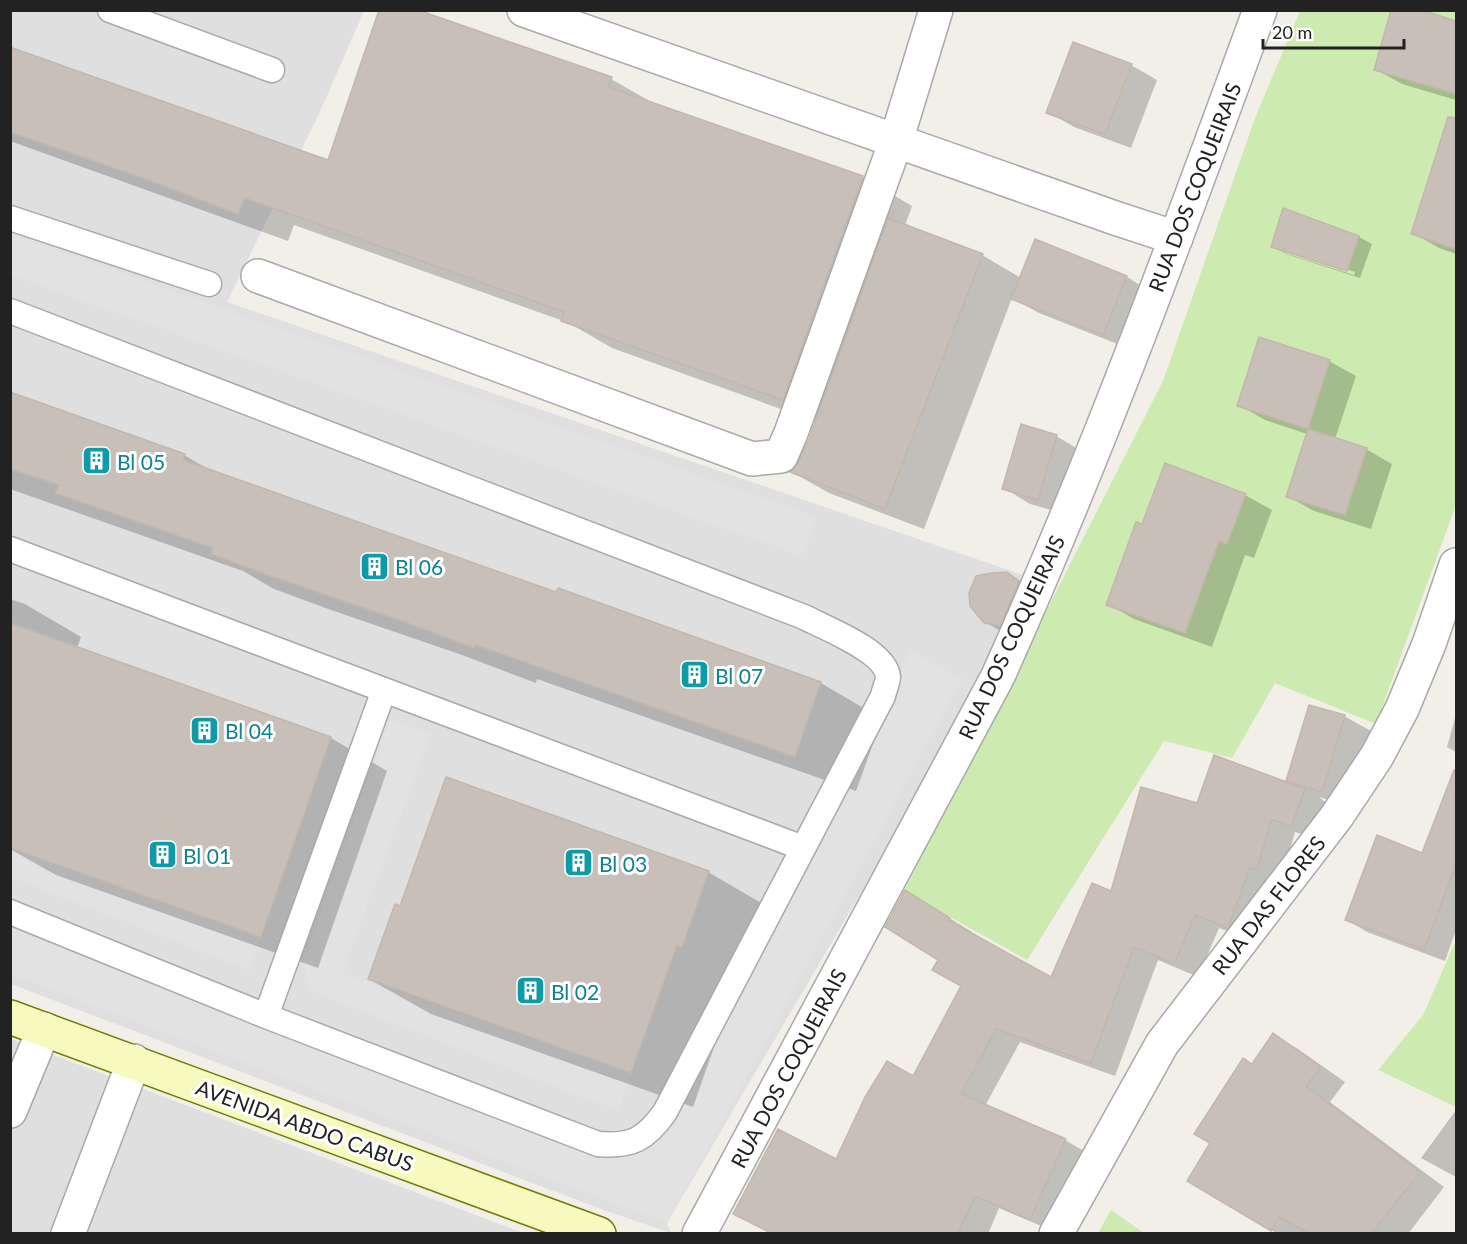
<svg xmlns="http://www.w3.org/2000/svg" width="1467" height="1244" font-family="Lato,sans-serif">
	<rect width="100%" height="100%" fill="#f2efe9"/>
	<path fill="#e0dfdf" d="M10,11H364L319,114L227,302L1026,576L991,671L667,1223L671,1233L598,1208L11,984Z
		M11,1039L523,1233H11Z"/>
	<path fill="#cdebb0" d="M1300,11H1456V505L1376,724L1275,683L1232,758L1164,741L1027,960L904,891L1163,381L1255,118Z
		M1456,940V1107L1378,1070L1423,1015Z
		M1111,1210L1144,1233H1145H1098Z"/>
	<path fill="#e2e2e2" d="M11,234L816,517L802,556L11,275Z
		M910,651L962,679L667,1223L11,974L10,925L598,1155L635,1154L659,1138L806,868Z
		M390,721L431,733L342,973L631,1073L619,1111L309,990L304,961Z
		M10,848L261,937L250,970L11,877Z"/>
	<path fill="#0003" fill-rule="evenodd" d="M1417,10L1456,22V100L1402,84L1375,69Z
		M10,50L329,162L611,79L660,107L863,177L912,206L905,226L982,255L1021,278L1036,241L1127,277L1153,293L1130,349L1039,313L1012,298L924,529L829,493L792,472L799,464L817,422L612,348L569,323L294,225L288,241L10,141Z
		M1131,65L1157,80L1131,148L1074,127L1048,112Z
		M1430,180L1456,189V254L1439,248L1413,233Z
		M1284,209L1359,237L1372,244L1360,278L1286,254L1273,246ZM1285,250L1355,272L1354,275L1285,253Z
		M1329,361L1356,376L1335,439L1366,449L1392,464L1371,529L1314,511L1287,496L1307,434L1265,420L1239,405Z
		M10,394L184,455L213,472L557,594L559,590L821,683L882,719L856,791L537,679L536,683L462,655L331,610L274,589L243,571L10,489Z
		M1056,436L1083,452L1065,514L1030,504L1004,488Z
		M1245,495L1272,510L1254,558L1245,555L1212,647L1134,619L1108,604L1143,526Z
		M1007,574L1031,589L1013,632L999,630L985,622Z
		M10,599L25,604L81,637L77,648L331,738L387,771L318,968L56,875L10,849Z
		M1456,714V752L1447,747Z
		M1344,716L1371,731L1349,806L1319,797L1328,804L1315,839L1295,832L1281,882L1252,940L1219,928L1198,977L1158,960L1115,1076L1020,1042L985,1106L1065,1140L1089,1154L1055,1232L999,1208L988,1234H771L735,1213L837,1161L913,1078L963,986L940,959L930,906L972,932L971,934L1052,980L1112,893L1198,804L1295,787L1296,785L1288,781Z
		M1456,767V930L1445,961L1367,932L1347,920L1423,854Z
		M708,872L770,908L738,979L693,1107L431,1014L369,979L401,908Z
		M1273,1035L1298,1049L1345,1082L1330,1102L1444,1187L1408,1234H1311L1305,1230L1303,1234H1278L1189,1180L1212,1143L1253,1066Z
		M1456,1110V1177L1421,1158Z"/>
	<path fill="#c7bfb8" stroke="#c4b6ab" stroke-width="1.5" d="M379,10H418L510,42L612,77L608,87L863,176L783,400L561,321L564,312L245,198L238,214L137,176L10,132V47L328,160Z
		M1391,10H1422L1456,21V94L1374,70Z
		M1073,42L1132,64L1105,134L1046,113Z
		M1448,117L1456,118V249L1411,234Z
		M1283,208L1359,236L1347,271L1271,247Z
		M888,218L983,254L885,509L790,472L798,463L809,439Z
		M1035,239L1127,276L1103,335L1011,299Z
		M1259,337L1330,360L1308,429L1237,406Z
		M10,392L185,454L183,460L556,592L558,588L821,682L795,757L476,645L474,648L399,620L268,575L211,554L213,548L55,493L59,485L10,469Z
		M1021,424L1057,435L1038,500L1002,489Z
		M1308,429L1367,448L1345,515L1286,497Z
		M1165,463L1246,494L1227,544L1219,541L1185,633L1106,605L1136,522L1142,524Z
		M1007,572L1019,581L1000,626L984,623L970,606L969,593L976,576L992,573Z
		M10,623L331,737L261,937L10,848Z
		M1309,705L1345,715L1322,792L1286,781Z
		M1214,755L1305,789L1291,827L1271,819L1257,870L1250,868L1229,925L1228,928L1195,915L1174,964L1134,947L1091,1063L996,1029L961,1094L1066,1139L1030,1220L975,1196L958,1233H771L733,1214L778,1129L836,1159L865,1097L887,1061L913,1076L961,986L932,970L938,960L885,927L905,890L950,918L948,920L1051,977L1092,883L1111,891L1141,787L1197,803Z
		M1454,770L1456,771V864L1424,950L1345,920L1377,835L1422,853Z
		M446,777L709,871L682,947L677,945L631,1073L368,979L395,904L400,906Z
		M1273,1033L1321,1067L1306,1086L1420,1172L1372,1233H1308L1279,1217L1271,1231L1187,1181L1210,1143L1194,1134L1243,1058L1252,1064Z"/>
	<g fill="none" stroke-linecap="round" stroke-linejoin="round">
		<defs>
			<path id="service" d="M110,10L272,70
				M10,218L209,284
				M10,311L804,617C825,628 886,651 888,677C888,682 884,690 883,696L665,1112C646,1139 632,1147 598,1144L266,1016L10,912
				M10,549L803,848
				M266,1016L384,690"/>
			<path id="minor" d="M524,10L1115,218L1176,238
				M258,276L752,459L781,456L791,433L896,141L936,10
				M10,1111L44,1029
				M68,1234L134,1061
				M1056,1234L1162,1044L1337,816L1377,756L1402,709L1429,644L1456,565"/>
			<path id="tertiary" d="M699,1234L998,676C1096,458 1178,234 1260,10"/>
			<path id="secondary" d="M10,1017L599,1234"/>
		</defs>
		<use href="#service" stroke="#a9a9a9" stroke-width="27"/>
		<use href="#minor" stroke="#a9a9a9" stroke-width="36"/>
		<use href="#tertiary" stroke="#a9a9a9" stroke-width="36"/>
		<use href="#secondary" stroke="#707d05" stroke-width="36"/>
		<use href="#service" stroke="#fff" stroke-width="24"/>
		<use href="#minor" stroke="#fff" stroke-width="33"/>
		<use href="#tertiary" stroke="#fff" stroke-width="33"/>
		<use href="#secondary" stroke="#f7fabf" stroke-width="33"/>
	</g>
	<defs>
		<symbol id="building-square" viewBox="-11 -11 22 22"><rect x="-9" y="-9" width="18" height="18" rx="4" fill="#0f9aa8" stroke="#fff"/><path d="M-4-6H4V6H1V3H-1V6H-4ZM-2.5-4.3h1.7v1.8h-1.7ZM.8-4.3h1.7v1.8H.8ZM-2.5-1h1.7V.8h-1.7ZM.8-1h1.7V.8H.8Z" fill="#fff"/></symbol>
	</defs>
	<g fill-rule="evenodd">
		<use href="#building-square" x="80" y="444" width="33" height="33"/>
		<use href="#building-square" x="358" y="550" width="33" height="33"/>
		<use href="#building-square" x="678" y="658" width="33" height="33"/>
		<use href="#building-square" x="188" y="714" width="33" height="33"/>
		<use href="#building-square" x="146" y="838" width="33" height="33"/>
		<use href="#building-square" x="562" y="846" width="33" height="33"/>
		<use href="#building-square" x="514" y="974" width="33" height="33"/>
	</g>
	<g text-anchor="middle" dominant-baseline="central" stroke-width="6" stroke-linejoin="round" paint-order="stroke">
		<g font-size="21" fill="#222" stroke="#fff">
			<text transform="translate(1194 187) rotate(-69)">RUA DOS COQUEIRAIS</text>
			<text transform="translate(1011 637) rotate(-65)">RUA DOS COQUEIRAIS</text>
			<text transform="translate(1268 905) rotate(-52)">RUA DAS FLORES</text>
			<text transform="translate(788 1068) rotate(-62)">RUA DOS COQUEIRAIS</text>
			<text transform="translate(305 1125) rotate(20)">AVENIDA ABDO CABUS</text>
		</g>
		<g font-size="21" fill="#0d838f" stroke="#fff" text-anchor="start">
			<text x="117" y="461">Bl 05</text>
			<text x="395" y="566">Bl 06</text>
			<text x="715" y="675">Bl 07</text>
			<text x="225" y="730">Bl 04</text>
			<text x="183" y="855">Bl 01</text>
			<text x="599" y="863">Bl 03</text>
			<text x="551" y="991">Bl 02</text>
		</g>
	</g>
	<rect width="1467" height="1244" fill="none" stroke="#222222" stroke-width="24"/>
	<path d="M1263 39v9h141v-9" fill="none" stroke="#222222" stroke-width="3"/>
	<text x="1272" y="39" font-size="18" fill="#222222" stroke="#ffffff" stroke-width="4.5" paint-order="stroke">20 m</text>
</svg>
